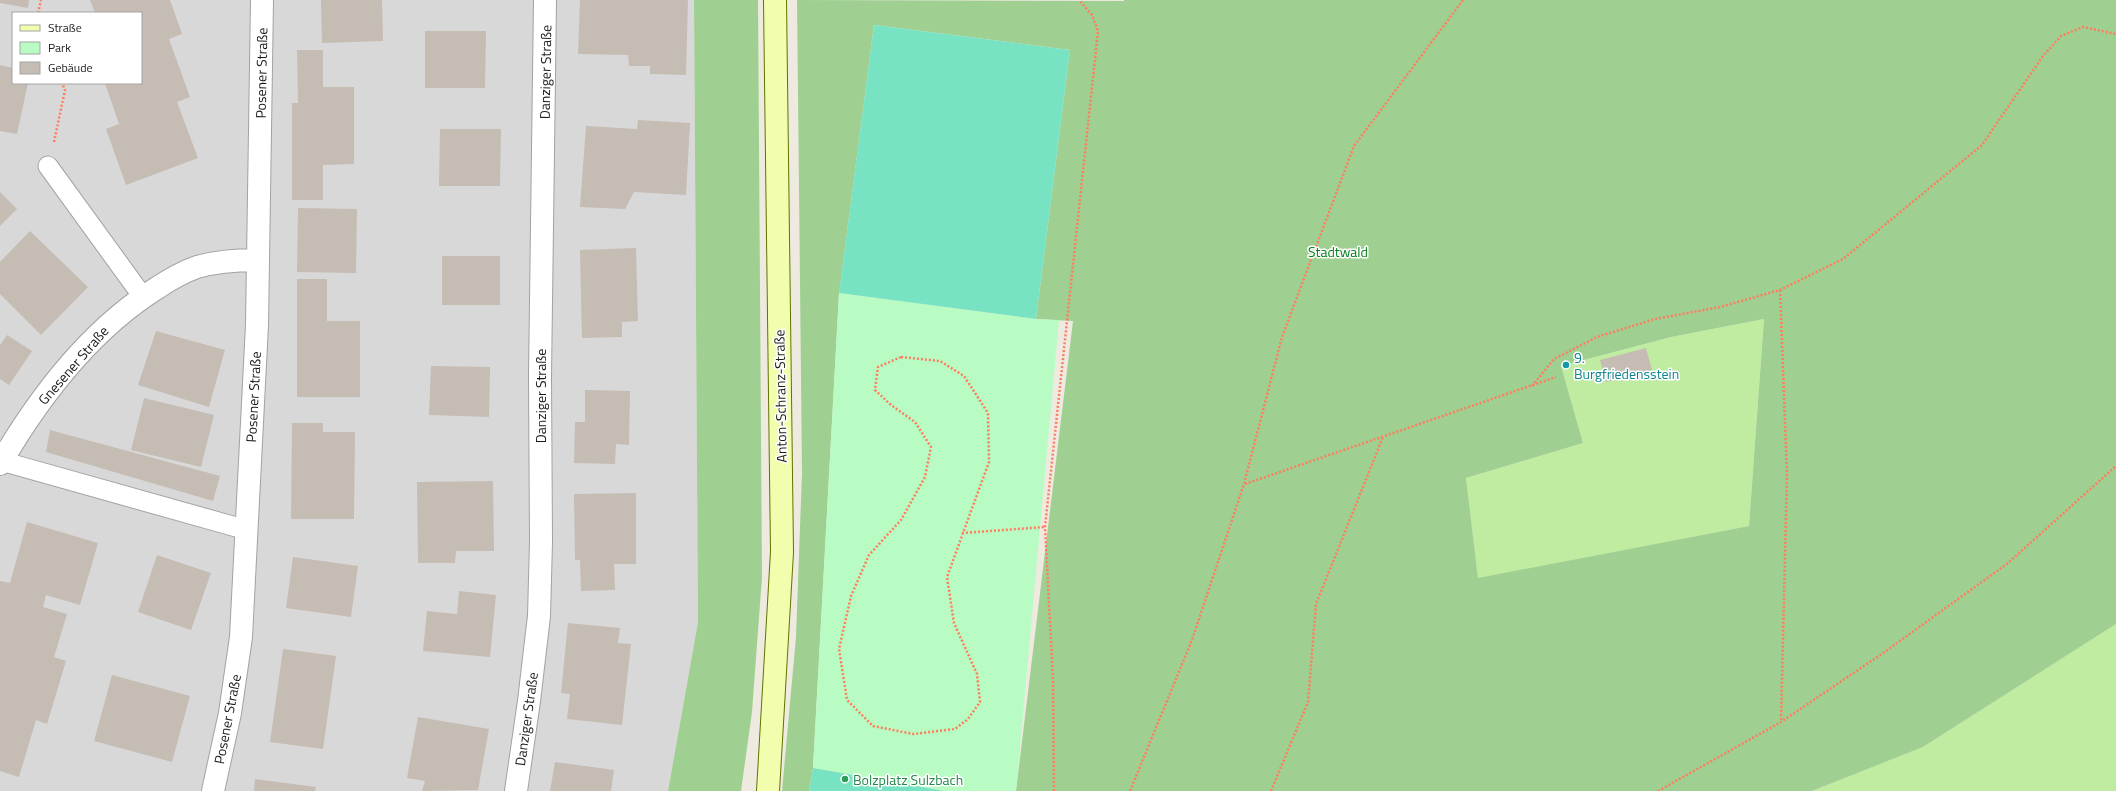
<svg xmlns="http://www.w3.org/2000/svg" width="2116" height="791" font-family="'Titillium Web',sans-serif">
	<rect width="100%" height="100%" fill="#eeeae0"/>
	<path fill="#d9d8d8" fill-rule="evenodd" d="M0,0H694L698,622L668,791H0ZM13,13H141V83H13Z"/>
	<path fill="#c0eca1" d="M1764,319L1749,526L1478,579L1466,478L1583,443L1561,366L1671,337Z
		M2116,624V791H1812L1923,747Z"/>
	<path fill="#9fd092" fill-rule="evenodd" d="M694,0H758L762,577L752,712L741,791H668L698,622Z
		M797,0L1124,1V0H2116V624L1923,747L1812,791H1016L1073,321L1036,319L1070,50L874,25L839,294L813,768L809,791H782L796,637L802,473ZM1764,319L1749,526L1478,578L1466,478L1583,443L1561,366L1671,337Z"/>
	<path fill="#b8fcc3" d="M839,293L1036,319L1059,320L1016,791H945L813,768Z"/>
	<path fill="#78e3c2" d="M874,25L1070,50L1036,319L839,293Z
		M813,768L945,791H809Z"/>
	<path fill="#c5bcb3" d="M0,0H29L28,8L0,3Z
		M90,0H170L182,34L169,39L190,97L177,102L198,158L126,185L106,129L119,124L105,83H141V13H95Z
		M321,0H382L383,41L322,43Z
		M580,0H688L686,75L650,74V66H629L628,55L578,54Z
		M425,31H486L485,88H425Z
		M297,50H323V87H354V164L323,165V200H292V103H298Z
		M0,65L13,68V83H28L17,134L0,131Z
		M638,120L690,123L686,195L634,192L625,209L580,207L586,126L637,129Z
		M440,129H501L500,186H439Z
		M0,192L17,209L0,226Z
		M298,208L357,209L356,273L297,272Z
		M30,231L88,287L41,335L0,294V262Z
		M636,248L638,321L622,322V337L582,338L580,250Z
		M442,256H500V305H442Z
		M297,279H327V321H360V397H297Z
		M156,331L225,350L209,407L138,385Z
		M7,335L32,351L9,385L0,379V345Z
		M1646,348L1652,370L1606,382L1600,360Z
		M431,366L490,367L489,417L429,415Z
		M585,390L630,391L629,445L616,444L615,464L574,463L575,422H585Z
		M144,398L214,415L201,467L131,450Z
		M292,423H323V432H355L354,519H291Z
		M50,430L220,476L213,501L46,452Z
		M493,481L494,551H456L455,563H418L417,482Z
		M636,493V564H614L615,590L581,591L580,560H575L574,494Z
		M27,522L98,543L80,605L46,595L43,607L67,614L54,657L66,661L47,724L36,720L19,777L0,771V581L10,583Z
		M157,555L211,573L191,630L138,612Z
		M293,557L358,566L351,617L286,608Z
		M459,591L496,595L490,657L423,651L427,611L457,614Z
		M568,623L620,628L618,643L631,644L622,725L567,719L570,694L561,693Z
		M283,649L336,656L323,749L270,742Z
		M112,675L190,696L172,762L94,741Z
		M418,717L489,729L478,790L422,791L425,781L407,778Z
		M555,762L614,770L611,791H550Z
		M255,779L316,787L315,791H254Z"/>
	<g fill="none" stroke-linecap="round" stroke-linejoin="round">
		<defs>
			<path id="lane" d="M48,166L143,297
				M1,461L247,530"/>
			<path id="street" d="M0,464C39,397 90,330 157,288C169,280 183,272 197,267C218,261 236,260 257,260
				M213,791L230,713L241,637L257,325L262,0
				M516,791L529,701L539,616L541,542L540,377L545,0"/>
			<path id="secondary" d="M768,791L782,552L775,0"/>
		</defs>
		<use href="#lane" stroke="#a2a2a2" stroke-width="21"/>
		<use href="#street" stroke="#a2a2a2" stroke-width="24"/>
		<use href="#secondary" stroke="#5f7400" stroke-width="24"/>
		<path stroke="#ff7c5f" stroke-width="2.5" stroke-dasharray="2 2" stroke-linecap="butt" d="M38,13L41,0
			M54,142L65,90L62,83
			M1780,290L1787,474L1781,722
			M901,357L940,361L964,376L988,413L989,462L947,577L954,623L977,674L980,702L968,719L955,729L913,734L873,726L847,700L839,649L851,596L869,555L901,520L925,477L931,447L915,422L891,405L875,390L878,367Z
			M1532,386L1554,359L1597,337L1655,319L1720,307L1780,290L1843,259L1982,145L2043,56L2061,36L2083,27L2116,34
			M1245,484L1556,377
			M962,533L1045,527
			M1054,791L1053,679L1045,527L1098,31L1092,15L1079,0
			M1130,791L1192,640L1244,484L1282,337L1354,146L1463,0
			M1271,791L1308,702L1316,604L1383,437
			M1658,791L1781,722L1886,651L2008,563L2116,466"/>
		<use href="#lane" stroke="#fff" stroke-width="19"/>
		<use href="#street" stroke="#fff" stroke-width="22"/>
		<use href="#secondary" stroke="#f3fdae" stroke-width="22"/>
	</g>
	<circle fill="#0f9aa8" stroke="#fff" stroke-width="1.5" cx="1566" cy="365" r="4"/>
	<circle fill="#2e9e5b" stroke="#fff" stroke-width="1.5" cx="845" cy="779" r="4"/>
	<g text-anchor="middle" dominant-baseline="central" stroke-width="3" stroke-linejoin="round" paint-order="stroke">
		<g font-size="14" fill="#1b1b1b" stroke="#fff">
			<text transform="translate(545 72) rotate(-89)">Danziger Straße</text>
			<text transform="translate(261 73) rotate(-89)">Posener Straße</text>
			<text transform="translate(73 365) rotate(-49)">Gnesener Straße</text>
			<text transform="translate(540 396) rotate(-90)">Danziger Straße</text>
			<text transform="translate(780 396) rotate(-91)">Anton-Schranz-Straße</text>
			<text transform="translate(253 397) rotate(-87)">Posener Straße</text>
			<text transform="translate(227 719) rotate(-79)">Posener Straße</text>
			<text transform="translate(526 719) rotate(-82)">Danziger Straße</text>
		</g>
		<g font-size="14" fill="#057e18" stroke="#fff">
			<text x="1338" y="251">Stadtwald</text>
		</g>
		<g font-size="14" fill="#0d838f" stroke="#fff" text-anchor="start">
			<text x="1574" y="357">9.<tspan x="1574" dy="16">Burgfriedensstein</tspan></text>
		</g>
		<g font-size="14" fill="#27864d" stroke="#fff" text-anchor="start">
			<text x="853" y="779">Bolzplatz Sulzbach</text>
		</g>
	</g>
	<rect x="12" y="12" width="130" height="72" fill="#ffffff" stroke="#a4a4a4"/>
	<rect x="20" y="25" width="20" height="6" fill="#f3fdae" stroke="#a4a4a4"/>
	<text x="48" y="32" font-size="12" fill="#1b1b1b">Straße</text>
	<rect x="20" y="42" width="20" height="12" fill="#b8fcc3" stroke="#a4a4a4"/>
	<text x="48" y="52" font-size="12" fill="#1b1b1b">Park</text>
	<rect x="20" y="62" width="20" height="12" fill="#c5bcb3" stroke="#a4a4a4"/>
	<text x="48" y="72" font-size="12" fill="#1b1b1b">Gebäude</text>
</svg>
